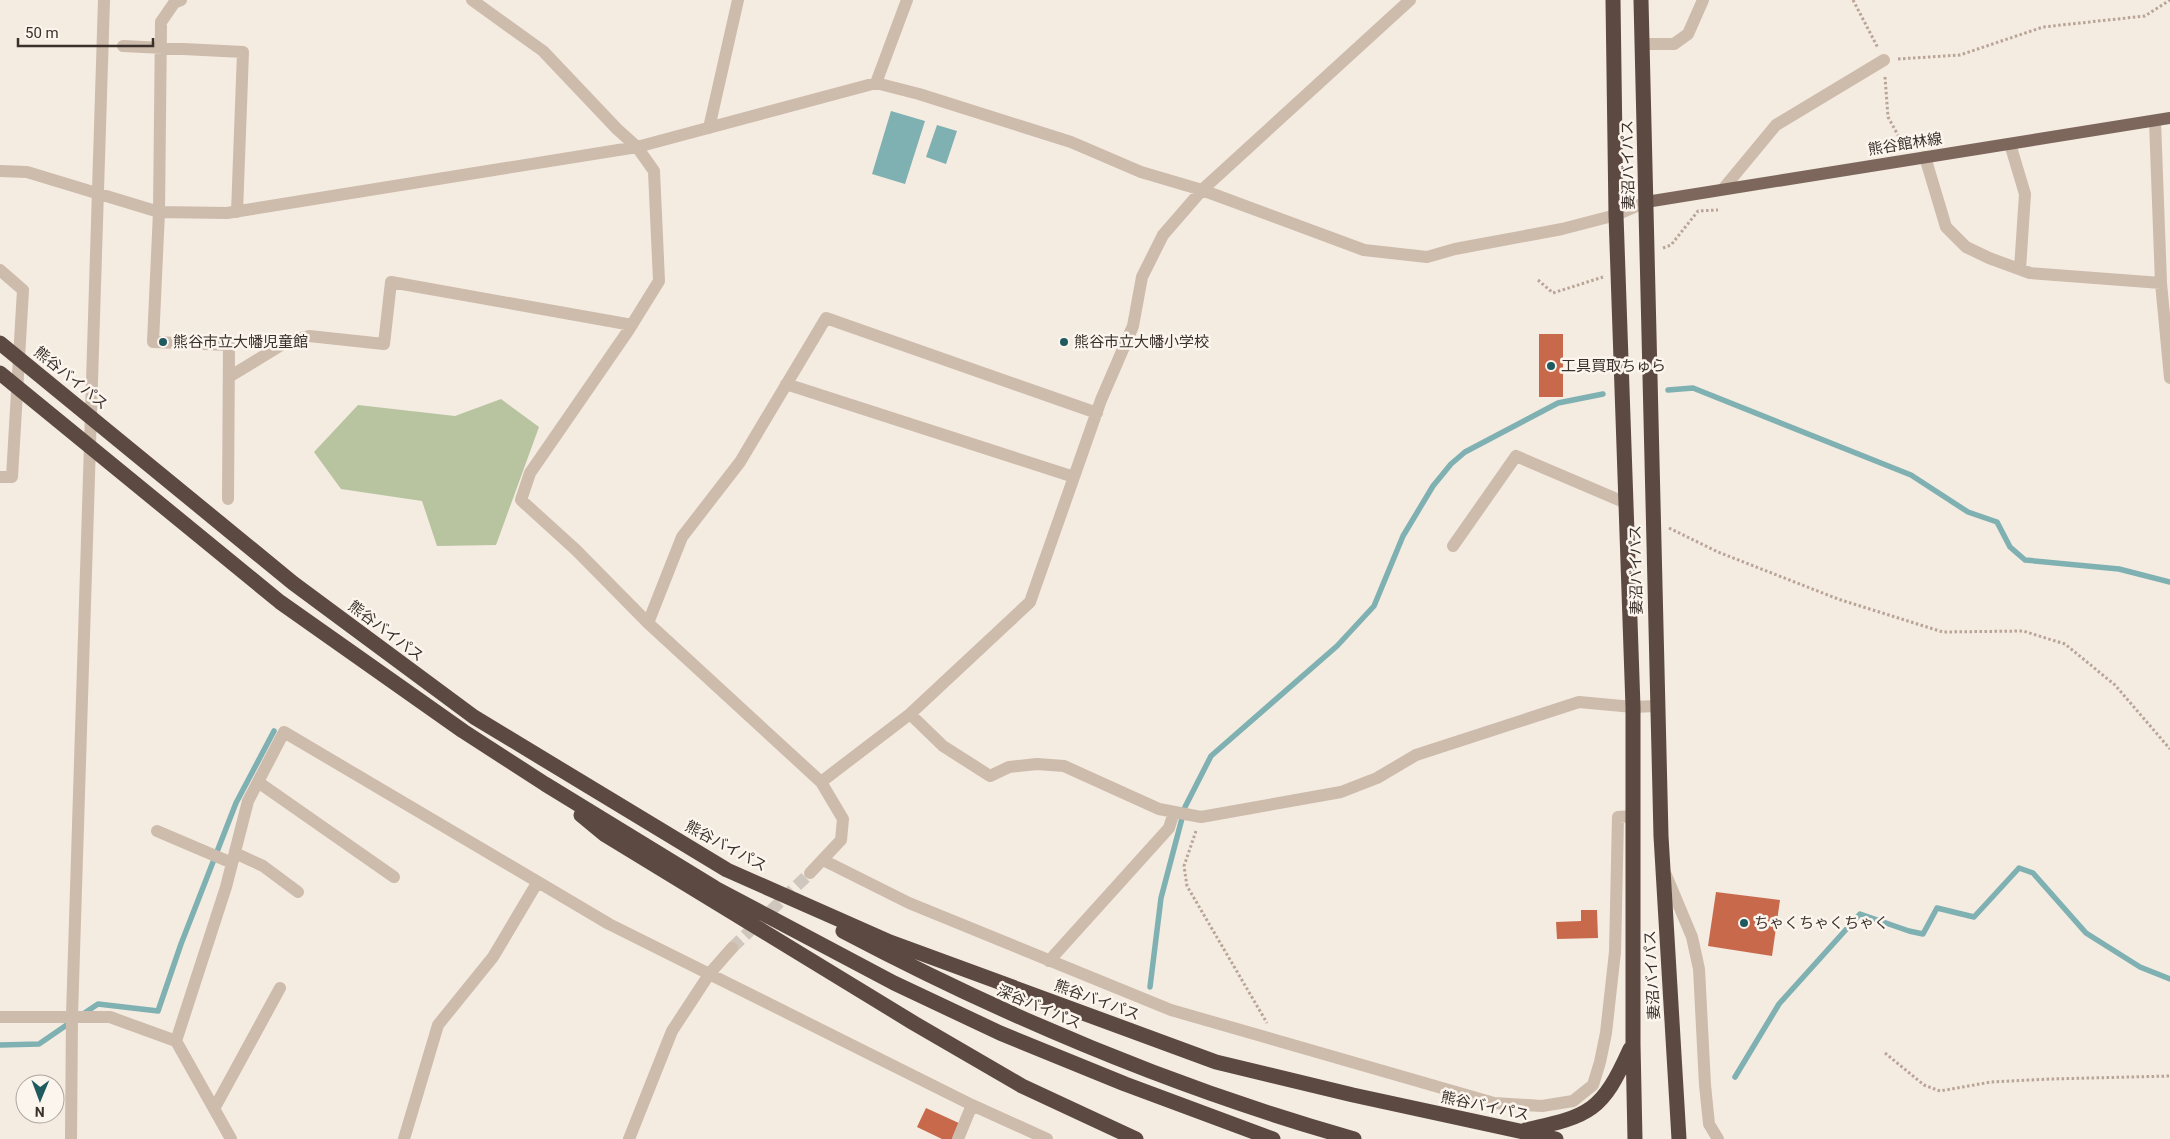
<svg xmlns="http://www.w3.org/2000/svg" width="2170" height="1139" font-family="Roboto,'Noto Sans JP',sans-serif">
	<rect width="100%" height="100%" fill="#f4ebe1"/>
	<path fill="#b8c4a0" d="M501,399L539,427L496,545L437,546L422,501L341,489L314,452L358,405L455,416Z"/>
	<path fill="#7fb0b2" d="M891,111L925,121L905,184L872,174Z
		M937,125L957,131L946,164L926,157Z"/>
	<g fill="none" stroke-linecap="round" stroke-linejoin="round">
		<path stroke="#7fb0b2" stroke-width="5.5" d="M1668,390L1693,388L1911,475L1968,512L1997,522L2010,547L2025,560L2119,569L2170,582
			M1150,987L1161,898L1185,807L1211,756L1337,646L1374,606L1403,536L1433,486L1451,464L1465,452L1558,403L1603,394
			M83,1014L98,1004L158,1011L181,944L236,803L274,731
			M0,1045L39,1044L71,1022
			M1735,1077L1779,1004L1860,914L1909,931L1923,934L1937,908L1974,917L2019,868L2033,873L2086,933L2140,967L2170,979"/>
	</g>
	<path fill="#c8694b" d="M1539,334H1563V397H1539Z
		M1716,892L1780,900L1772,956L1708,946Z
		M1581,910H1597L1598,938L1557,939L1556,922L1581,921Z
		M926,1108L961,1124L953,1139H942L917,1127Z"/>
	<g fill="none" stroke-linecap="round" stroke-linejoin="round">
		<path stroke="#cfc6bd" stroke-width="12" stroke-dasharray="12 6" stroke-linecap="butt" d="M732,948L810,873"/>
		<path stroke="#b9a596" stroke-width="3" stroke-dasharray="2.5 2.5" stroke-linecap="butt" d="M1853,0L1878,48
			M1898,59L1960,55L2043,27L2145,16L2170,0
			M1885,77L1888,117L1904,146
			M1663,248L1671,245L1698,211L1718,210
			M1538,280L1553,293L1603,277
			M1669,528L1718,552L1838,599L1943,632L2023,631L2065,644L2115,685L2170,749
			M1196,831L1184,866L1187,886L1267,1023
			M1885,1053L1924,1085L1940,1091L1991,1082L2050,1079L2170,1076"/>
		<path stroke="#cdbbac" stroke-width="12" d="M181,0L174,3L161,22L159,212L153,342L229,345L228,499
			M472,0L543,51L617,129L637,147L654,171L659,281L628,331L530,473L521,500L576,550L648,623L821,782L843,819L841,840L810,873
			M1642,44H1674L1688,34L1703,0
			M123,46L243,52L237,212
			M876,83L907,0
			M2155,121L2161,283L2170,378
			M709,128L738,0
			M2010,144L2025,194L2020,269
			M1925,157L1946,227L1966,247L1989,258L2030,273L2161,283
			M0,171L27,172L159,212L227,213L637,147L876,83L919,94L1071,142L1141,172L1202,190L1364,250L1427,257L1455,249L1562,229L1616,215L1646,202
			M1723,189L1776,125L1884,60
			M0,270L23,290L12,477H0
			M229,377L288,341L309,336L384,344L391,282L632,325
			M786,384L1074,477
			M1453,546L1516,456L1626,503
			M648,623L682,537L740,462L826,318L1097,413
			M910,714L943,746L990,776L1009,767L1037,764L1064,766L1159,809L1201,817L1341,792L1377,778L1416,755L1579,702L1633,707L1656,706
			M258,782L394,877
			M821,782L910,714L1030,602L1101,400L1133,326L1142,277L1163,235L1202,190L1410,0
			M157,831L232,863
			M235,853L263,866L298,892
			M823,860L909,903L1171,1010L1494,1103L1542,1106L1573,1101L1593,1085L1600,1062L1606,1033L1615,952L1618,817L1633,816
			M1666,875L1692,937L1699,969L1705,1085L1709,1124L1718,1139
			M1049,961L1169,828L1174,812
			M0,1017H110L176,1041L231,1139
			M176,1041L226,887L248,801L284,732L609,924L972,1105L1047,1139
			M214,1109L280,988
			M71,1139L72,1016L104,0
			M404,1139L438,1025L493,957L537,883
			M629,1139L672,1031L710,973L732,948
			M958,1139L972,1105"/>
		<path stroke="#7d675c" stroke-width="12" d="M1646,202L2170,118"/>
		<path stroke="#5c4a42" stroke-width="15" d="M1613,0L1616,215L1633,707V1044L1635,1139
			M1641,0L1661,836L1679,1139
			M0,343L293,583L474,717L727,870L890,942L1216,1062L1353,1095L1556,1139
			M0,373L280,602L463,731L545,784L715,888L894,983L1000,1033L1125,1084L1273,1139
			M581,815L604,834L912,1022L1022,1086L1136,1139
			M843,931C1006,1017 1177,1089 1354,1139
			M1525,1130C1591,1116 1602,1111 1630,1049"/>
	</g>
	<g fill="#1f5a5e" stroke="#fbf5ee" stroke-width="2">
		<circle cx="163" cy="342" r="5"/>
		<circle cx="1064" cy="342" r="5"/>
		<circle cx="1551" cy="366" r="5"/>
		<circle cx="1744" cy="923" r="5"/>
	</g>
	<g text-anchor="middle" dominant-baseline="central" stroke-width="5" stroke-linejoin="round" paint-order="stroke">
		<g font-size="15" fill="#3b302b" stroke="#fbf5ee">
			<text transform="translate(1905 144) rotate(-9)">熊谷館林線</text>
			<text transform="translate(1628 165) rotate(-91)">妻沼バイパス</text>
			<text transform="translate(71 378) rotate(39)">熊谷バイパス</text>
			<text transform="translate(1636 570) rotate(-91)">妻沼バイパス</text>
			<text transform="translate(386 631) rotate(37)">熊谷バイパス</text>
			<text transform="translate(726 846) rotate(28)">熊谷バイパス</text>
			<text transform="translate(1652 975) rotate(-93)">妻沼バイパス</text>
			<text transform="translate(1097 1000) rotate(20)">熊谷バイパス</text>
			<text transform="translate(1039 1007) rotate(23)">深谷バイパス</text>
			<text transform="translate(1485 1106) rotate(12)">熊谷バイパス</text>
		</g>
		<g font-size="15" fill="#3b302b" stroke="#fbf5ee" text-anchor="start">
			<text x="173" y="342">熊谷市立大幡児童館</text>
			<text x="1074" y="342">熊谷市立大幡小学校</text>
			<text x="1561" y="366">工具買取ちゅら</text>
			<text x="1754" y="923">ちゃくちゃくちゃく</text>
		</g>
	</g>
	<g transform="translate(40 1099) rotate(181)"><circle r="24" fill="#fbf5ee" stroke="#aea6a0"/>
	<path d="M0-4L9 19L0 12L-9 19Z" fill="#1f5a5e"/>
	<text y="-8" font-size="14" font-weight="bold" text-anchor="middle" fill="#3b302b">N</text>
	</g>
	<path d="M18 38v8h135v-8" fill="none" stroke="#3b302b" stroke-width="2.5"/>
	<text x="25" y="38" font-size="15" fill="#3b302b" stroke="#fbf5ee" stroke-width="4" paint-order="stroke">50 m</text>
</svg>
